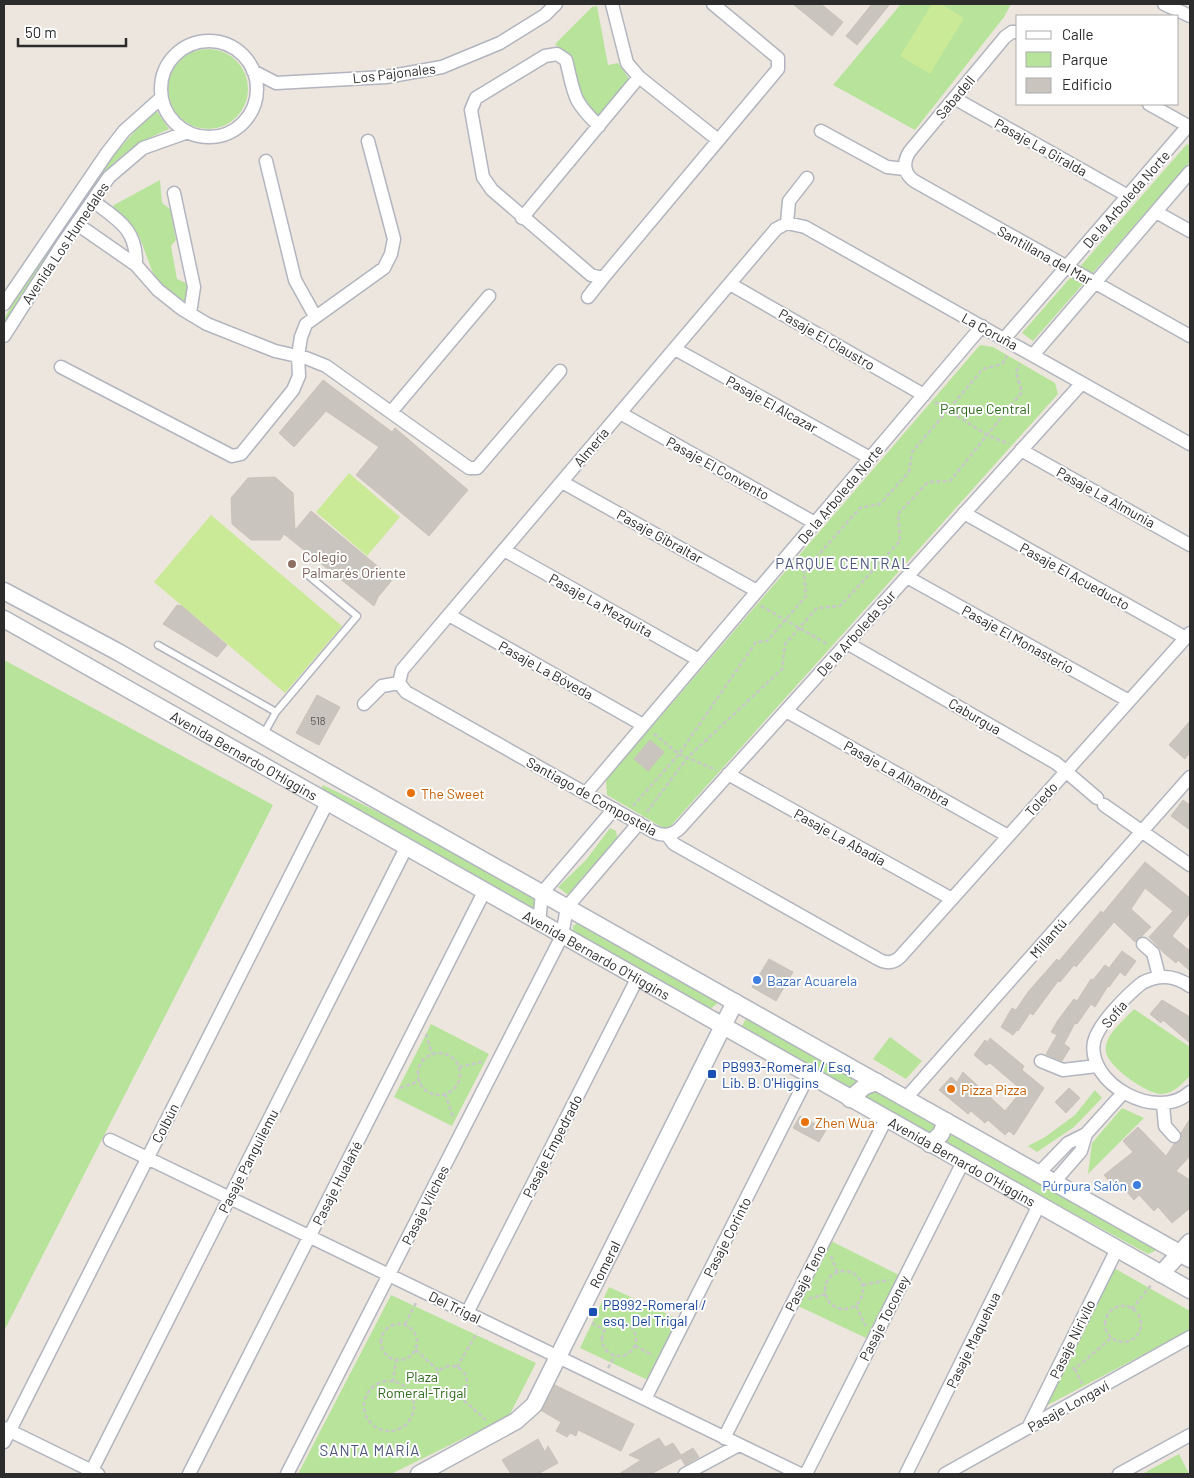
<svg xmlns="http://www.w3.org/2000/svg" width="1194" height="1478" font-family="Barlow,sans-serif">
	<rect width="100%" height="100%" fill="#ede6de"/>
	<path fill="#b7e39b" d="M901,4H1011L1004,17L915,130L833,85Z
		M597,6L608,65L618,63L630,80L604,112L595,116L581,100L574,63L555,44L592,7Z
		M168 89a40 40 0 1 1 80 0a40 40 0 1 1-80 0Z
		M156,110L169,129C145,139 129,148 111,166L4,325V319L12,305C56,239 98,164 156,110Z
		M1187,144L1190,146V162L1033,341L1022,333Z
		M160,180L162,203L170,209L176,240L171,246L177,279L188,284V300L179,302C172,295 159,286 155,277C142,250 142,225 113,208L114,205Z
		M980,345L993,347L1055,383L1058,394L667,830L607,795L606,780Z
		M4,660L273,805L4,1331Z
		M323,785L399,822L534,898L538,903L535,913L319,791Z
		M610,828L616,831L618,844L586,873L568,895L558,887L586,860Z
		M579,922L715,997L717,1004L710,1009L573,935V926Z
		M1134,1009L1190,1047V1076C1181,1084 1175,1093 1162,1094C1148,1095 1108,1067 1106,1052C1103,1036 1124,1020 1134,1009Z
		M747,1017L862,1079L851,1091L740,1029Z
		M431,1024L489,1054L452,1126L394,1097Z
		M890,1037L922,1061L906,1079L873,1059Z
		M871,1086L937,1121L935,1133L928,1134L864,1099Z
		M1095,1090L1102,1098L1074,1127L1037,1152L1028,1146L1045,1137L1075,1115Z
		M1122,1108L1144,1118L1088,1174L1092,1143Z
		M948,1130L1155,1243L1157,1250L1148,1254L941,1141Z
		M827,1239L899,1275L866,1338L796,1305Z
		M1114,1268L1190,1311V1330L1042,1408Z
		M609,1287L678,1319L650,1381L580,1348Z
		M391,1295L536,1363L509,1416L391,1474H298Z
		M1179,1454L1189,1474H1142Z"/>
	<path fill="#caea97" d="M932,4H941L964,18L930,74L900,56Z
		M349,473L400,517L367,556L316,512Z
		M211,515L342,626L285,693L154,582Z"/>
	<path fill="#c9c4bd" stroke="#c9c2b8" d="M793,4H821L843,22L832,36Z
		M872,4H890L857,45L846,36Z
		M323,380L392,432L395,428L468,490L429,536L356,475L379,447L326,411L294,447L279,433Z
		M275,477L293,493L295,530L311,511L393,579L378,597L374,606L284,534L280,540H251L232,524L231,498L248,478Z
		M177,605L182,606L227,645L217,657L163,624Z
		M317,695L340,707L319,745L296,733Z
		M1190,721V752L1185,759L1169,745Z
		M650,740L664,752L648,771L634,759Z
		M1183,800L1190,805V830L1171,816Z
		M1145,862L1190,898V913L1172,936L1190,951V971L1178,960L1176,963L1164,953L1149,937L1173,911L1145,888L1131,909L1151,927L1142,936L1135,942L1114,922L1076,967L1074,965L1060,982L1058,981L1033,1015L1030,1013L1018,1031L1017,1030L1013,1035L1001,1027L1012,1008L1016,1010L1028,992L1057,959L1059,961L1101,911L1103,913Z
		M1122,951L1136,961L1125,976L1120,972L1109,987L1108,986L1095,1007L1091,1004L1077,1024L1075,1023L1064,1044L1070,1048L1062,1061L1046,1054L1057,1035L1051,1032L1058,1020L1074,999L1077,1001L1091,979L1093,980L1105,965L1109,968Z
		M769,959L793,972L776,1001L752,987Z
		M1162,1000L1190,1017V1043L1163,1020L1161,1023L1150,1014Z
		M990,1038L1024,1066L1022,1070L1044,1088L1014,1135L1009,1131L1005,1135L988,1120L985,1123L971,1111L968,1114L939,1090L951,1077L957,1082L963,1072L1005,1111L1019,1094L1014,1089L1017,1086L990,1063L986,1065L974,1055L985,1040L988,1042Z
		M1069,1088L1080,1098L1066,1113L1055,1102Z
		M800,1116L826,1130L819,1142L793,1128Z
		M1190,1119V1156L1176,1171L1190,1180V1208L1172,1223L1158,1207L1154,1211L1139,1195L1134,1200L1120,1184L1115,1188L1104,1175L1133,1152L1123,1141L1138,1127L1166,1156L1174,1144L1182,1139L1181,1133Z
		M555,1385L634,1424L621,1451L578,1430L576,1436L570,1433L567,1437L556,1431L561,1422L542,1411Z
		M659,1438L665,1447L673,1443L681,1455L693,1448L699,1457L685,1465L681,1458L651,1474H619L641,1460L629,1455Z
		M538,1439L545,1452L548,1446L558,1463L538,1474H511L502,1460Z"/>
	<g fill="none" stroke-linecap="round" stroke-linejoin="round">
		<defs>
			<path id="lane" d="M158,645L276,712
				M263,735L276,712L357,616L309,576"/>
			<path id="street" d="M612,4L627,63L639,77L718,140
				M1164,4L1190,16
				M1018,32H1012L1005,37L910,151C902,163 904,175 916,182L1190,336
				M161 89a48 48 0 1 1 96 0a48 48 0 1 1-96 0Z
				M253,71L276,83L386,77L442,67L500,43L545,15L556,4
				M954,98L1128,196
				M1149,104L1190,127
				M599,126C572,100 575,96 566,60L557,54L545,56L476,98L471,110L483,177L492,190L591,275L603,278L778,69V58L713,4
				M821,131L887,167L905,169
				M266,161L295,280L315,316
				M174,193L194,287L190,313
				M93,201C119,221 137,229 136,265
				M1156,212L1190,231
				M522,218L639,77
				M787,223L789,201L807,178
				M77,224L136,265L158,290L182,309L207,324L275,351L306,358L326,366L469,468H477L560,371
				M730,284L924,395
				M588,297L603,278
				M4,304L107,153L124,131L161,98
				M4,336L62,245L109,177L143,148L188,132
				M1004,339L1188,126
				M675,349L870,458
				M1033,355L1190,172
				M61,367L232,456L241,454L293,390L299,376L298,356L301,337L306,324L384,268L391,254L394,239L368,141
				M391,412L489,296
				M620,413L815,523
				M1021,450L1190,545
				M562,482L757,591
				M964,513L1186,638
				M504,550L699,660
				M907,577L1129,701
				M449,615L643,725
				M847,643L1056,763L1097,798
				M399,683L402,670L776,229L787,223L805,227L1190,444
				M399,683L406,692L654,832C664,837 673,835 680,828L1082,383
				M364,704L382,686L399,683
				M786,711L1008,836
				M728,774L952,899
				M586,793L982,326
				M1104,805L1190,865
				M667,835L674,844L878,959C886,964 894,963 900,957L1190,633
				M539,923L542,893L614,809
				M1143,944L1153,953L1159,976
				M1190,986C1174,975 1159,974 1142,983C1127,995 1098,1024 1094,1042C1086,1083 1157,1123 1190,1092
				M1041,1061L1063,1070L1097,1066
				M906,1098L1190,777
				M1163,1105L1165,1126L1174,1136
				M110,1140L800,1474
				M1039,1173L1068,1143L1086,1134L1123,1093
				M1054,1182L1081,1151L1086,1134
				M467,1313L637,979
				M645,1399L808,1076
				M4,1428L98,1474
				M1028,1428L1117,1249
				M724,1438L886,1119
				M4,1442L327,803
				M90,1474L406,848
				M189,1474L484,892
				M287,1474L562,936L567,907L639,823
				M685,1474L739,1445
				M806,1474L963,1162
				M906,1474L1039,1205
				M945,1474L1190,1337
				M1119,1474L1190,1435"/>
			<g id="secondary">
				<path d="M4,591L118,652L295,754L1190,1259"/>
				<path id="s1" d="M4,619L1190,1290"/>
				<path d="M850,1099L865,1086L877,1082"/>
				<path d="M930,1144L941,1134L946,1121"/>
				<path d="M1161,1274L1190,1242"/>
				<path id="s2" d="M419,1474L516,1421L534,1405L735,1002"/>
			</g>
		</defs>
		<use href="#lane" stroke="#b2b5bf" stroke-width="9"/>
		<use href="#street" stroke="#b2b5bf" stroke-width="15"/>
		<use href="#secondary" stroke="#b2b5bf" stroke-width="19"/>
		<path stroke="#c8c8c8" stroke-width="2.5" stroke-dasharray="4 2.5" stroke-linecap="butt" d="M935,402L987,435L1009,444
			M761,606L827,644
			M654,734L679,754L716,770
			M633,806L679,754L756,642L767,641L806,596L804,571L860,508L880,504L909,472L912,452L983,369L1002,364L1007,356
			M647,812L687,758L782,669L785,644L817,608L840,606L900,541L898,514L928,482L950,481L1022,392L1016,372L1020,364
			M426,1034L432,1054
			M418 1074a21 21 0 1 1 42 0a21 21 0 1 1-42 0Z
			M459,1067L482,1062
			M400,1088L420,1081
			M445,1094L454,1119
			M831,1256L837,1272
			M825 1290a19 19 0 1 1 38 0a19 19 0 1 1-38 0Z
			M863,1285L889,1280
			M809,1299L825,1294
			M856,1306L866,1326
			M1105 1324a18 18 0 1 1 36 0a18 18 0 1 1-36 0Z
			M1132,1309L1151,1285
			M602 1339a17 17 0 1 1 34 0a17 17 0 1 1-34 0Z
			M592,1323L604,1330
			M381 1342a18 18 0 1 1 36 0a18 18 0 1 1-36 0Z
			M405,1324L416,1303
			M635,1346L653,1355
			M416,1350L439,1371
			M435 1382a16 16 0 1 1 32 0a16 16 0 1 1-32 0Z
			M457,1367L477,1333
			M608,1368L615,1356
			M1072,1368L1075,1369L1111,1338
			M1075,1369L1082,1384
			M364 1406a25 25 0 1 1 50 0a25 25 0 1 1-50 0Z
			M393,1382L396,1360
			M411,1395L436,1389
			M459,1396L486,1420"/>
		<use href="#lane" stroke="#fff" stroke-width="6"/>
		<use href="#street" stroke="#fff" stroke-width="12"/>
		<use href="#secondary" stroke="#fff" stroke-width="16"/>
	</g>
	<circle fill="#8d6e63" stroke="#fff" stroke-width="2" cx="292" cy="564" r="5"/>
	<g fill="#e8710a" stroke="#fff" stroke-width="2">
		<circle cx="411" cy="793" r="5"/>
		<circle cx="951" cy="1089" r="5"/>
		<circle cx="805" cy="1122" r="5"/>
	</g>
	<g fill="#3f7fe0" stroke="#fff" stroke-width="2">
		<circle cx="757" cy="980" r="5"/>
		<circle cx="1137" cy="1185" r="5"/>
	</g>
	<g fill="#1a4fb4" stroke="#fff" stroke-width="2">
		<rect x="707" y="1069" width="10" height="10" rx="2.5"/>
		<rect x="588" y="1307" width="10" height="10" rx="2.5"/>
	</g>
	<g text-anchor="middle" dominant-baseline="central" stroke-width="4" stroke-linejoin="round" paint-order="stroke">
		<g font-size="11" fill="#535250">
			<text x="318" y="720">518</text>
		</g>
		<g font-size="14" fill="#2c2c2c" stroke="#fff">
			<text transform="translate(394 73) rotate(-7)">Los Pajonales</text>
			<text transform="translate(955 97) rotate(-50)">Sabadell</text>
			<text transform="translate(1041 147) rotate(29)">Pasaje La Giralda</text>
			<text transform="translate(1126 199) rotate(-49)">De la Arboleda Norte</text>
			<text transform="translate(65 243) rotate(-56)">Avenida Los Humedales</text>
			<text transform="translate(1045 255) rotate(29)">Santillana del Mar</text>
			<text transform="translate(990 331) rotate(29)">La Coruña</text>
			<text transform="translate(827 339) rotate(30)">Pasaje El Claustro</text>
			<text transform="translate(772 404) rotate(29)">Pasaje El Alcazar</text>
			<text transform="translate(591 447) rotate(-50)">Almería</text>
			<text transform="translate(718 468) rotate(29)">Pasaje El Convento</text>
			<text transform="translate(840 494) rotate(-50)">De la Arboleda Norte</text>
			<text transform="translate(1106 497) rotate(29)">Pasaje La Almunia</text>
			<text transform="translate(660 536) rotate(29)">Pasaje Gibraltar</text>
			<text transform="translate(1075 576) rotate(29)">Pasaje El Acueducto</text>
			<text transform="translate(601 605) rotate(29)">Pasaje La Mezquita</text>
			<text transform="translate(856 633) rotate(-48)">De la Arboleda Sur</text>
			<text transform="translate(1018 639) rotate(29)">Pasaje El Monasterio</text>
			<text transform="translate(546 670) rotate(29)">Pasaje La Bóveda</text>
			<text transform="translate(975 716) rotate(30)">Caburgua</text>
			<text stroke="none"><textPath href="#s1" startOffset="276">Avenida Bernardo O'Higgins</textPath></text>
			<text transform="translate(897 773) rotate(29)">Pasaje La Alhambra</text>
			<text transform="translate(592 796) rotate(29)">Santiago de Compostela</text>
			<text transform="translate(1041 799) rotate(-48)">Toledo</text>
			<text transform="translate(840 837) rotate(29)">Pasaje La Abadía</text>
			<text transform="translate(1048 938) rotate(-49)">Millantú</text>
			<text stroke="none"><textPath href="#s1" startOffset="681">Avenida Bernardo O'Higgins</textPath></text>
			<text transform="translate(1114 1014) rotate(-50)">Sofía</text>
			<text transform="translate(165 1123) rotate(-63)">Colbún</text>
			<text transform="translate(552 1146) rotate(-63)">Pasaje Empedrado</text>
			<text transform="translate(248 1161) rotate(-63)">Pasaje Panguilemu</text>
			<text stroke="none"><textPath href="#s1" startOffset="1101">Avenida Bernardo O'Higgins</textPath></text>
			<text transform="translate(337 1183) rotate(-63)">Pasaje Hualañé</text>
			<text transform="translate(425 1205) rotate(-63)">Pasaje Vilches</text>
			<text transform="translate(727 1237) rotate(-63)">Pasaje Corinto</text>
			<text stroke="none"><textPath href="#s2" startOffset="292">Romeral</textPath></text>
			<text transform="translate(805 1278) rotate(-63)">Pasaje Teno</text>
			<text transform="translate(455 1307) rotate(26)">Del Trigal</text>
			<text transform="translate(884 1318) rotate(-63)">Pasaje Toconey</text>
			<text transform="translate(1072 1339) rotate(-64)">Pasaje Nirivilo</text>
			<text transform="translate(973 1340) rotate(-64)">Pasaje Maquehua</text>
			<text transform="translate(1068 1406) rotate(-29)">Pasaje Longaví</text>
		</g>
		<g font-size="14" fill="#2e691b" stroke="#fff">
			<text x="985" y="408">Parque Central</text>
			<text x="422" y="1376">Plaza<tspan x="422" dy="16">Romeral-Trigal</tspan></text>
		</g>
		<g font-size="14" fill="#785e54" stroke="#fff" text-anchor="start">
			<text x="302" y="556">Colegio<tspan x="302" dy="16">Palmarés Oriente</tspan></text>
		</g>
		<g font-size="14" fill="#c56008" stroke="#fff" text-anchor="start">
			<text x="421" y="793">The Sweet</text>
			<text x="961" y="1089">Pizza Pizza</text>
			<text x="815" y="1122">Zhen Wua</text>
		</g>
		<g font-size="14" fill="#366cbe" stroke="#fff" text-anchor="start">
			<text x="767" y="980">Bazar Acuarela</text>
			<text x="1127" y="1185" text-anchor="end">Púrpura Salón</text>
		</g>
		<g font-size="14" fill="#164399" stroke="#fff" text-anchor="start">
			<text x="722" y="1066">PB993-Romeral / Esq.<tspan x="722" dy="16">Lib. B. O'Higgins</tspan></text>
			<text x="603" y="1304">PB992-Romeral /<tspan x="603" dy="16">esq. Del Trigal</tspan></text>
		</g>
		<g font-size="15" letter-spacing="1" fill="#4c577c" stroke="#fff">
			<text x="843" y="563">PARQUE CENTRAL</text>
			<text x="370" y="1450">SANTA MARÍA</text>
		</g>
	</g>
	<rect width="1194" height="1478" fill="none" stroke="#2c2c2c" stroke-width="10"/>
	<rect x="1016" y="15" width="162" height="90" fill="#ffffff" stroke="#ababab"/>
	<rect x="1026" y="31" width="25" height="8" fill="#ffffff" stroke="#ababab"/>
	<text x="1062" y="40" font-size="15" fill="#2c2c2c">Calle</text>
	<rect x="1026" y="52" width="25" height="15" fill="#b7e39b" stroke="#ababab"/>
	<text x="1062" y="65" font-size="15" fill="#2c2c2c">Parque</text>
	<rect x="1026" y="78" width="25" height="15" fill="#c9c4bd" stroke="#ababab"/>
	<text x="1062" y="90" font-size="15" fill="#2c2c2c">Edificio</text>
	<path d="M18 38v8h108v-8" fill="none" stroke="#2c2c2c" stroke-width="2.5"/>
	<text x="25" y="38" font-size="15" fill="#2c2c2c" stroke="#ffffff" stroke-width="4" paint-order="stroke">50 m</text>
</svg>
